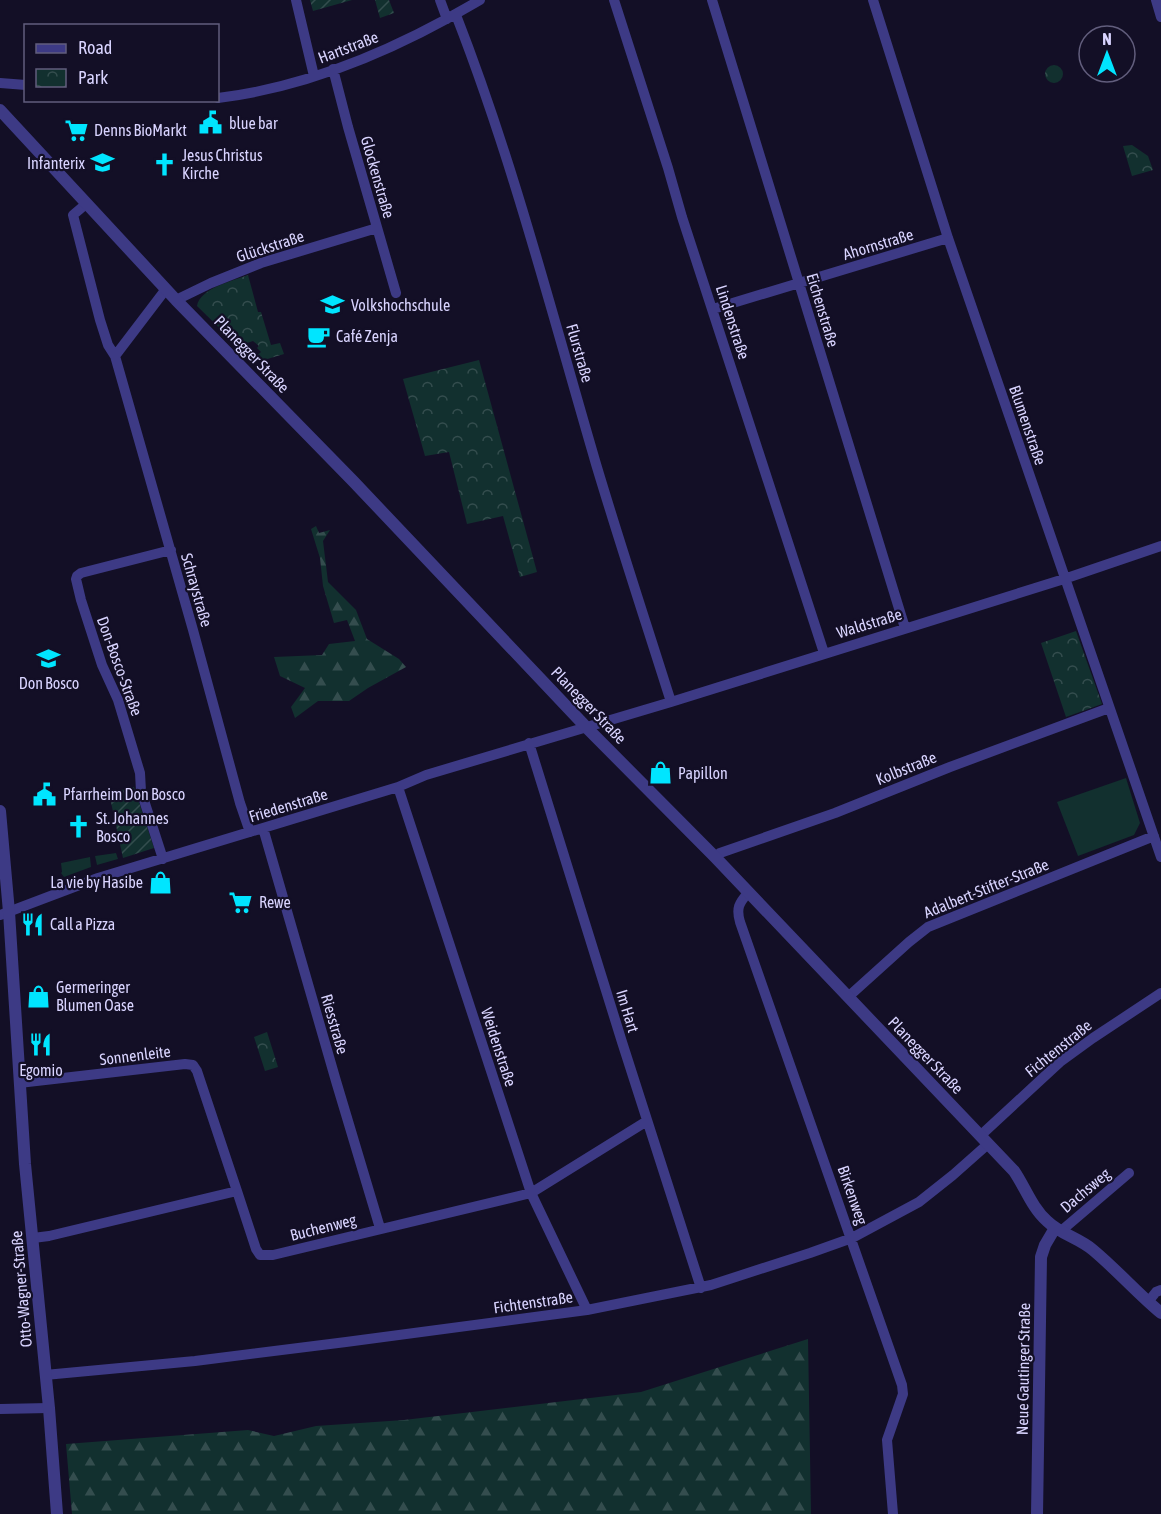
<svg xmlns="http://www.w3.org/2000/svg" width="1161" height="1514" font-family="'Asap Condensed',sans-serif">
	<defs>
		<pattern id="forest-firs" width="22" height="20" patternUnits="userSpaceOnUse" patternTransform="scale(1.5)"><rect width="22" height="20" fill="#12302f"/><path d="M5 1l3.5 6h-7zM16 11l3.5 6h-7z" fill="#344d4e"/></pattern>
		<pattern id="park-crowns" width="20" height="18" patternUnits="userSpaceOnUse" patternTransform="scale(1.5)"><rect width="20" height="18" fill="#12302f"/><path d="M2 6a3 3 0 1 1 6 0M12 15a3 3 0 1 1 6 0" fill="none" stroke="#344d4e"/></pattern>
		<pattern id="garden-furrows" width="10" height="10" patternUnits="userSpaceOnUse" patternTransform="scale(1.5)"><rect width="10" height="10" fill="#12302f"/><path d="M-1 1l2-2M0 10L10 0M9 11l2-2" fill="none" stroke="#344d4e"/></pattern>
	</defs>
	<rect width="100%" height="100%" fill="#130f26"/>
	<path fill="#12302f" d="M1126,778L1140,823L1134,835L1078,856L1057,802Z
		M116,853L118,859L97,865L95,856Z
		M90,857L91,867L64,877L61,873L62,872L61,863Z"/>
	<path fill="url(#forest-firs)" d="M316,526L319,533L330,530L323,541L328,582L356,610L367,639L399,659L406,667L368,688L349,701H318L295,718L291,707L305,688L280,676L274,657L322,655L329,644L355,641L347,620L334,623L323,586L320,558L311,529Z
		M808,1339L811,1514H72L66,1444L248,1430L274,1436L316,1426L404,1420L641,1392Z"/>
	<path fill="url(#park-crowns)" d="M1045 74a9 9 0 1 1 18 0a9 9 0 1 1-18 0Z
		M1132,145L1148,156L1153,170L1132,176L1123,146Z
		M248,275L258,312H261L271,345L280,343L284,354L254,363L250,360L251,358L253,359L261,352L257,348L259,346L253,341L247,343L240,348L197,306C200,288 233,281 248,275Z
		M479,360L537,572L520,577L503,516L467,524L449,452L425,456L403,379Z
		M1076,631L1102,704L1066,717L1041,643Z
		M267,1032L278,1067L265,1071L254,1037Z"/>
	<path fill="url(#garden-furrows)" d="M310,0H352L313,11Z
		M375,0H389L394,13L380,18Z
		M134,787L154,848L123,858L109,793Z"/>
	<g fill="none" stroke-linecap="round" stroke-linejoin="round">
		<path stroke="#3d3a85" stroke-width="10" d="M296,0L314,76
			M440,0L447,19
			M614,0L668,168L682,217L824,653
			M712,0L905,628
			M873,0L948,238L1161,857
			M1156,0L1161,17
			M456,15C513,161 552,314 596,464C620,544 646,623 671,702
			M333,69L348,127L396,293
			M0,83L26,85
			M218,98C309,87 401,47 480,0
			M86,204L73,215L100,320L108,345L115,356
			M166,289L115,356L193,630L240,803L250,832
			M176,300L211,283L261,263L377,228
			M713,309L948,238
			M529,743L622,1042L701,1288
			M398,787L531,1193L587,1310
			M263,828L336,1081L380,1228
			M715,857L720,853L835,813L950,767L1109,708
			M163,859L141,791L140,773L118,700L102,665L81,600L76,579L77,576L81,573L171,550
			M748,893C739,903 736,908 740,922L902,1385L903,1394L887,1440L893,1514
			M0,915L98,878L398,787L426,775L671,702L1064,579L1161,546
			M848,997L909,942L928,927L1154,836
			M19,1083L185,1064L193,1065L197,1071L237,1191
			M980,1136L1060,1062L1093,1038L1161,993
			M1061,1231L1129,1173
			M33,1238L49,1236L237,1191L256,1249L260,1255H273L531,1193L647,1121
			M1148,1302L1156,1292L1161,1290
			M45,1375L195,1361L346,1342L587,1310L711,1285L810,1253L852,1238L919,1202L953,1175L988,1144
			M0,1409L49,1408"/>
		<path stroke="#3d3a85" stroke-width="12" d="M0,110L176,300L353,481L586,727L715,857L1014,1171C1025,1187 1032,1208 1047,1221C1060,1234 1079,1238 1093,1250C1117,1270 1137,1293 1161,1313
			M0,811L9,912L25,1164L49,1408L57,1514
			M1037,1514L1041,1257L1045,1245L1055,1228"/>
	</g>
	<defs>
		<symbol id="civic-bare" viewBox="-9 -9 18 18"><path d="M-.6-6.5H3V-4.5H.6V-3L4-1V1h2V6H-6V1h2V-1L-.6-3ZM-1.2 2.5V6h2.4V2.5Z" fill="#00e5ff" stroke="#130f26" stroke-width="2.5" paint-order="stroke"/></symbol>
		<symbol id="supermarket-bare" viewBox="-9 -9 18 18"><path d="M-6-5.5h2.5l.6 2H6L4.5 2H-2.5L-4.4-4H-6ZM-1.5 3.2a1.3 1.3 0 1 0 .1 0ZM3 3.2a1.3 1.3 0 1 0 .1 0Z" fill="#00e5ff" stroke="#130f26" stroke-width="2.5" paint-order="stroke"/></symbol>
		<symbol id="school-bare" viewBox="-9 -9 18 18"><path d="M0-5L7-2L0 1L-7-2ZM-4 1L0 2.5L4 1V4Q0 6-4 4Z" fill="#00e5ff" stroke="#130f26" stroke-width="2.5" paint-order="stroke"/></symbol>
		<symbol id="church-bare" viewBox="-9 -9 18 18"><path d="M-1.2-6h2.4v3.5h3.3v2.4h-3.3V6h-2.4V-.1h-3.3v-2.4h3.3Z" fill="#00e5ff" stroke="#130f26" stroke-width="2.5" paint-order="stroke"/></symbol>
		<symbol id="university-bare" viewBox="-9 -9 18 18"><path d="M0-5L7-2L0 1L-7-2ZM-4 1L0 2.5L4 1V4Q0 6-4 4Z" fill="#00e5ff" stroke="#130f26" stroke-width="2.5" paint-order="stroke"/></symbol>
		<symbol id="cafe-bare" viewBox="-9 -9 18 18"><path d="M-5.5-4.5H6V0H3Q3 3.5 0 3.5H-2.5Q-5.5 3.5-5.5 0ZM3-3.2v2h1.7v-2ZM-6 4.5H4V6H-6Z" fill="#00e5ff" stroke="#130f26" stroke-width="2.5" paint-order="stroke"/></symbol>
		<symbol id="shop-bare" viewBox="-9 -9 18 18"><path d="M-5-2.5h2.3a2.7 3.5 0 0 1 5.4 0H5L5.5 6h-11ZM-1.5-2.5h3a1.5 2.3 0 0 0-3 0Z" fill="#00e5ff" stroke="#130f26" stroke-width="2.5" paint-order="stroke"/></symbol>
		<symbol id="restaurant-bare" viewBox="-9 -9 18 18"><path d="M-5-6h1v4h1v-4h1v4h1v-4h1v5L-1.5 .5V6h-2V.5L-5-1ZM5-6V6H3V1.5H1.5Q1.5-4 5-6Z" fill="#00e5ff" stroke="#130f26" stroke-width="2.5" paint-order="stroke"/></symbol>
	</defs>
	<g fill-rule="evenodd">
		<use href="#civic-bare" x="194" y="106" width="33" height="33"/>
		<use href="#supermarket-bare" x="60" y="114" width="33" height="33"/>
		<use href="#school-bare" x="86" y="146" width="33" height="33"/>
		<use href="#church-bare" x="148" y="148" width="33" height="33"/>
		<use href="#university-bare" x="316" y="288" width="33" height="33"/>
		<use href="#cafe-bare" x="302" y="320" width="33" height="33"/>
		<use href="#school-bare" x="32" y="642" width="33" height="33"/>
		<use href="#shop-bare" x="644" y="756" width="33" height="33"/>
		<use href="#civic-bare" x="28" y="778" width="33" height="33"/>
		<use href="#church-bare" x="62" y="810" width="33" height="33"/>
		<use href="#shop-bare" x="144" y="866" width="33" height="33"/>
		<use href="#supermarket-bare" x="224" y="886" width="33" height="33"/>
		<use href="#restaurant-bare" x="16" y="908" width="33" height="33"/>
		<use href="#shop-bare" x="22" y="980" width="33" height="33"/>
		<use href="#restaurant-bare" x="24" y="1028" width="33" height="33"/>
	</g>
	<g text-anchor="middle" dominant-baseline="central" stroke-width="4.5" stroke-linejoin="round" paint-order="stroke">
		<g font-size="16" fill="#d9d4ff" stroke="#130f26">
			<text transform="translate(348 47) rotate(-21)">Hartstraße</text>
			<text transform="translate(378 177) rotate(74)">Glockenstraße</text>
			<text transform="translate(878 244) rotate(-17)">Ahornstraße</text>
			<text transform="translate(270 246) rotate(-18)">Glückstraße</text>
			<text transform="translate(823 310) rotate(73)">Eichenstraße</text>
			<text transform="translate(733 322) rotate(72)">Lindenstraße</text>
			<text transform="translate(580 353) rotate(74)">Flurstraße</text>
			<text transform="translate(252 354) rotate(46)">Planegger Straße</text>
			<text transform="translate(1028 425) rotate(71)">Blumenstraße</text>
			<text transform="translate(197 590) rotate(74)">Schraystraße</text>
			<text transform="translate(869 623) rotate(-17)">Waldstraße</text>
			<text transform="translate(120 666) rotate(70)">Don-Bosco-Straße</text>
			<text transform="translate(589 705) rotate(46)">Planegger Straße</text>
			<text transform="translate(906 768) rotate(-22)">Kolbstraße</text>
			<text transform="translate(288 805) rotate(-17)">Friedenstraße</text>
			<text transform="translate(986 888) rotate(-22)">Adalbert-Stifter-Straße</text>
			<text transform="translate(628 1011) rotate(73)">Im Hart</text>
			<text transform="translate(335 1024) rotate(74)">Riesstraße</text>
			<text transform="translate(499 1047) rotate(72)">Weidenstraße</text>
			<text transform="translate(1058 1048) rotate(-39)">Fichtenstraße</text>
			<text transform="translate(135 1055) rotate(-7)">Sonnenleite</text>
			<text transform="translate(926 1055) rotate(46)">Planegger Straße</text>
			<text transform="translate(1085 1190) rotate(-40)">Dachsweg</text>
			<text transform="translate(853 1195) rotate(71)">Birkenweg</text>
			<text transform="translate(323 1227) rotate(-14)">Buchenweg</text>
			<text transform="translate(21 1289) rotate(-95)">Otto-Wagner-Straße</text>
			<text transform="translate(533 1302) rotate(-8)">Fichtenstraße</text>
			<text transform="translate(1023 1369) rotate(-89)">Neue Gautinger Straße</text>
		</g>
		<g font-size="16" fill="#d9d4ff" stroke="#130f26" text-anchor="start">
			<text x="229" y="123">blue bar</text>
			<text x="94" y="130">Denns BioMarkt</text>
			<text x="182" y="155">Jesus Christus<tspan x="182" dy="18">Kirche</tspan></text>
			<text x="85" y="163" text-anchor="end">Infanterix</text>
			<text x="351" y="305">Volkshochschule</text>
			<text x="336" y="336">Café Zenja</text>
			<text x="49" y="683" text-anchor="middle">Don Bosco</text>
			<text x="678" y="773">Papillon</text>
			<text x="63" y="794">Pfarrheim Don Bosco</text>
			<text x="96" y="818">St. Johannes<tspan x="96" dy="18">Bosco</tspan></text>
			<text x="143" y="882" text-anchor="end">La vie by Hasibe</text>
			<text x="259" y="902">Rewe</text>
			<text x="50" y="924">Call a Pizza</text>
			<text x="56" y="987">Germeringer<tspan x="56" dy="18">Blumen Oase</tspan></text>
			<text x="41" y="1070" text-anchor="middle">Egomio</text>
		</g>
	</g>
	<rect x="24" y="24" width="195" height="78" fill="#130f26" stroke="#625e7d" stroke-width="1.5"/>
	<rect x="36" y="44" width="30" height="9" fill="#3d3a85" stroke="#625e7d" stroke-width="1.5"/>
	<text x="78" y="54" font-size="18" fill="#d9d4ff">Road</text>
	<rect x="36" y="69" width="30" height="18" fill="url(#park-crowns)" stroke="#625e7d" stroke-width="1.5"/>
	<text x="78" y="84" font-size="18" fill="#d9d4ff">Park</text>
	<g transform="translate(1107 54)"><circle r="28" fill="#130f26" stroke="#625e7d" stroke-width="1.5"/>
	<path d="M0-4.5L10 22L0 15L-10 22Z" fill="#00e5ff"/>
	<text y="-9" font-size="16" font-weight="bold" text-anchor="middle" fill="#d9d4ff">N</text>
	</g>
</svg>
